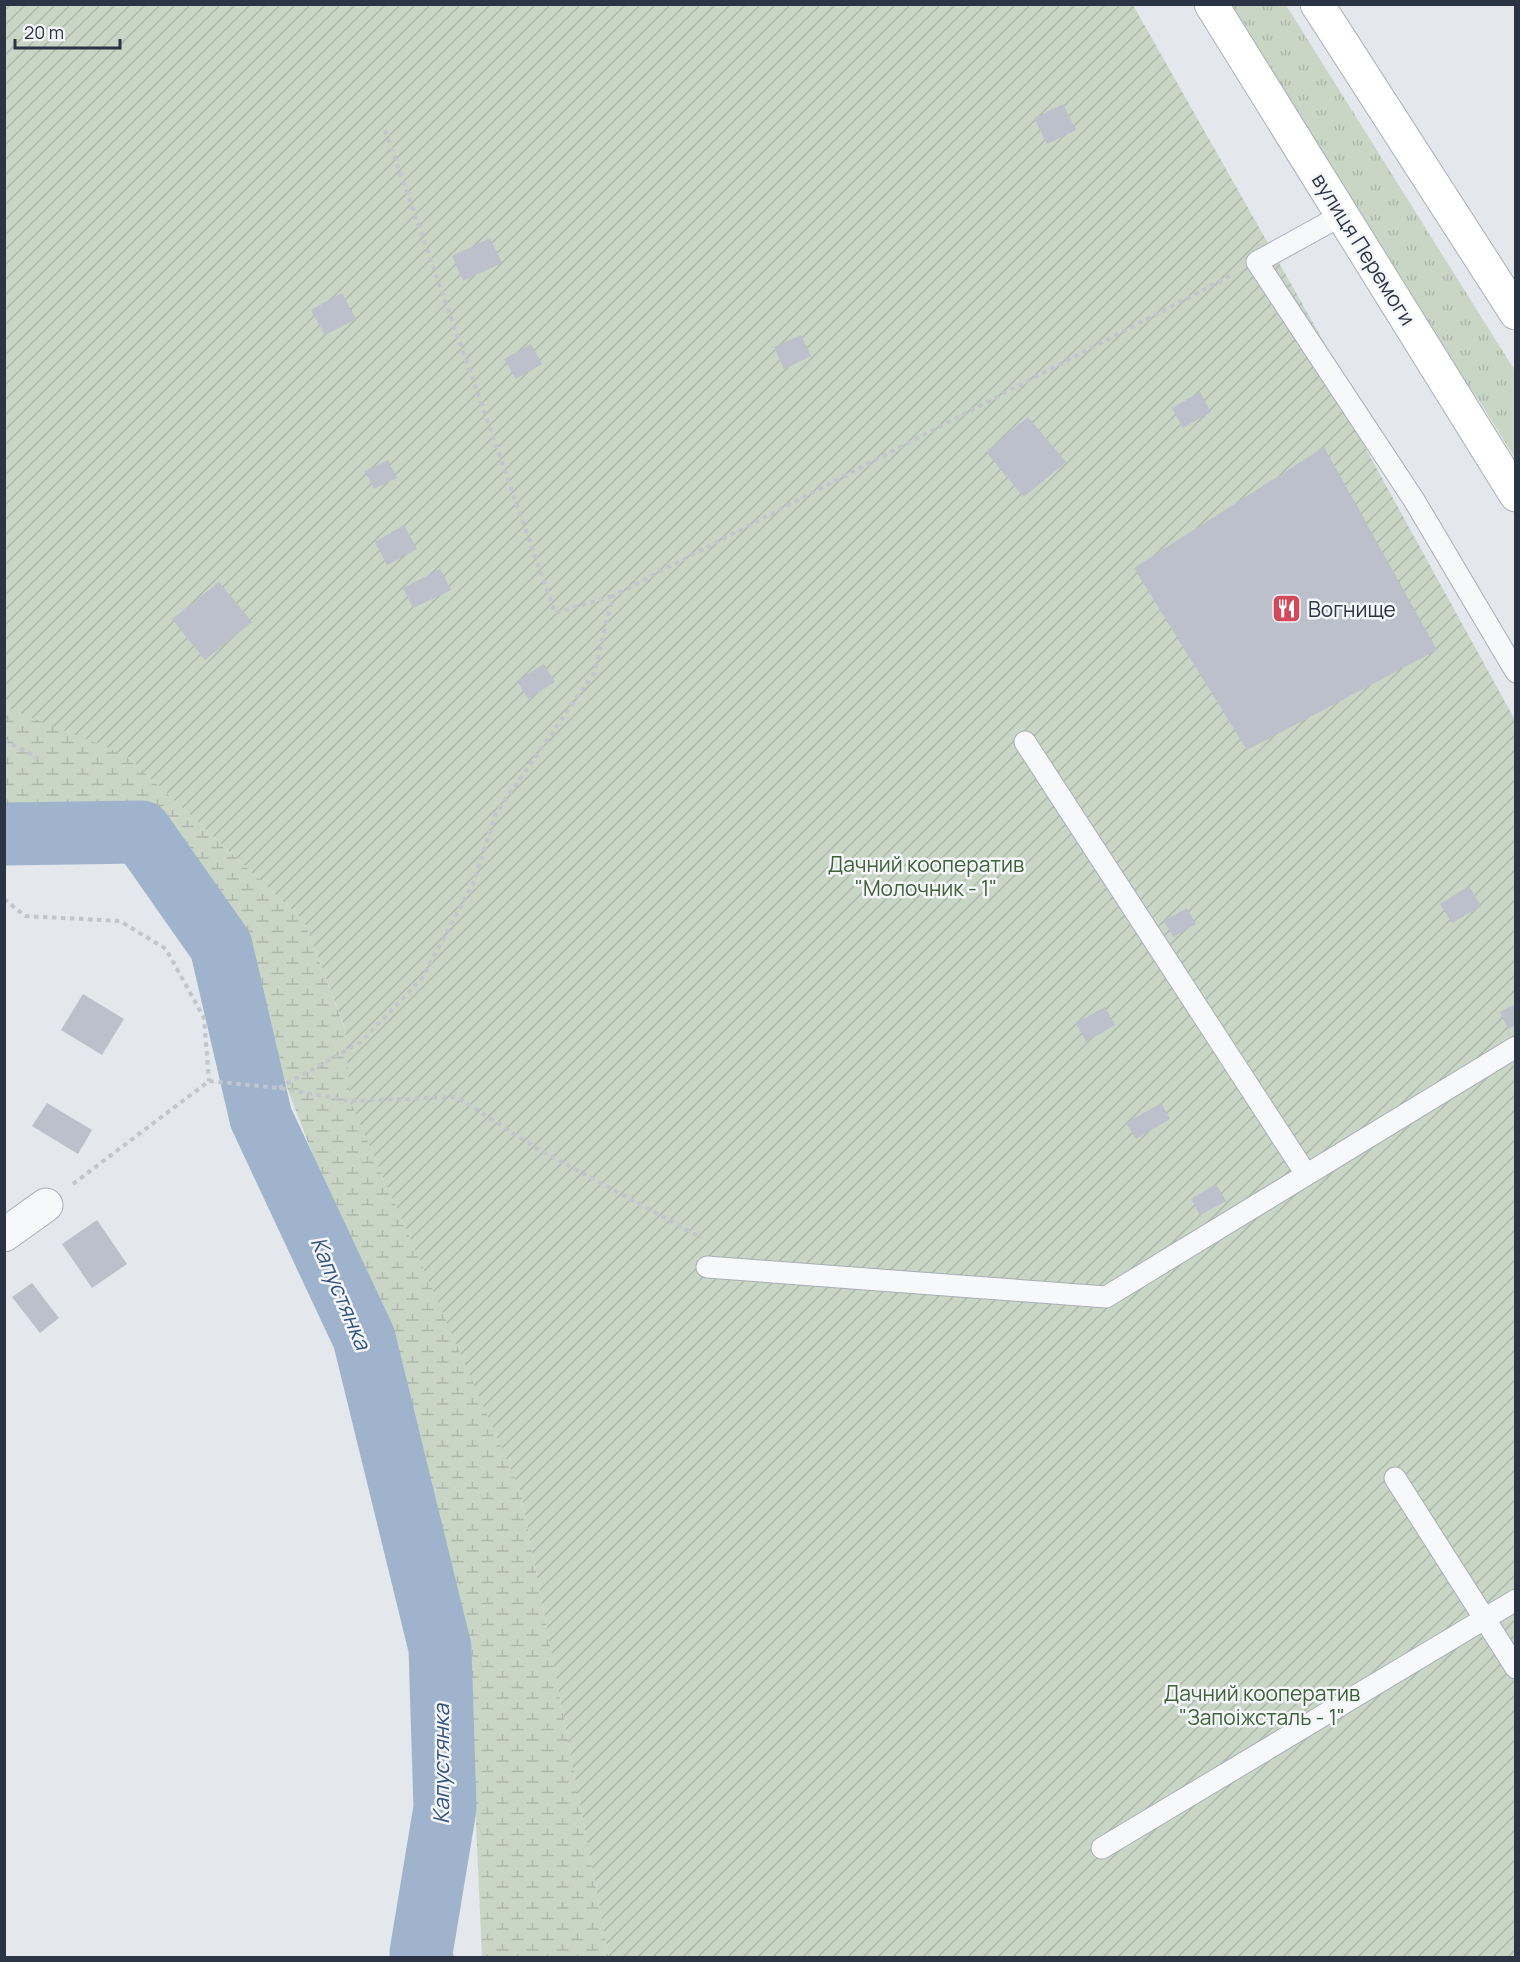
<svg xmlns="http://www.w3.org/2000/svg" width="1520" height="1962" font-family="Manrope,sans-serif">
	<defs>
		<pattern id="grass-tufts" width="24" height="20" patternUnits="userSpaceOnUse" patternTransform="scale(1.5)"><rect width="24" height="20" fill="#c9d6c5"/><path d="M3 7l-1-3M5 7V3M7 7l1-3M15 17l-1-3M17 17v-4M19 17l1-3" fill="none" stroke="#adb8ab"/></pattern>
		<pattern id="wetland-marsh" width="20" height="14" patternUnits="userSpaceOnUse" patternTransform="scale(1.5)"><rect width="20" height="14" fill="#c9d6c5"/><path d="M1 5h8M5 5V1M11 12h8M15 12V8" fill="none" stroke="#adb8ab"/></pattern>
		<pattern id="garden-furrows" width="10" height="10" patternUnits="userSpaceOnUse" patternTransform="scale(1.5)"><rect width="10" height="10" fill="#c9d6c5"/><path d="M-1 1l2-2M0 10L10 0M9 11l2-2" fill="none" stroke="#adb8ab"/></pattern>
	</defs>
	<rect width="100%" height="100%" fill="#e4e7ec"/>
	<path fill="url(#grass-tufts)" d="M1232,5H1286L1515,371V458L1478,399L1342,215L1287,94Z"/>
	<path fill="url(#wetland-marsh)" d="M4,704L126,755L304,921L521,1492L609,1957H482L468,1646L387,1357L326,1189L266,1033L243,939L162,811L5,813Z"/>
	<path fill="url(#garden-furrows)" d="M4,5H1133L1363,411L1350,420L1515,720V1957H609L521,1492L350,1101L345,1028L304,921L126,755L5,707Z"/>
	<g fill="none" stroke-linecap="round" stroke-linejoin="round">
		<path stroke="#9fb4cc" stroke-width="63" d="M4,834L141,832L221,946L261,1118L364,1338L440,1648L445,1808L421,1953L422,1958"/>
	</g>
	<path fill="#bbc0ca" d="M1063,104L1076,130L1047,144L1034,118Z
		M490,238L502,263L463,281L452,256Z
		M342,293L356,319L325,335L311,310Z
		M801,335L811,356L784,369L774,347Z
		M531,344L542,364L516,379L504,359Z
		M1200,392L1211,412L1183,428L1172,408Z
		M1028,417L1066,462L1024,497L986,452Z
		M1324,447L1437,650L1247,750L1134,568Z
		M388,460L397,478L374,489L365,471Z
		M404,525L417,549L387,565L375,542Z
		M440,569L451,590L413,608L403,588Z
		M219,582L252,622L205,660L172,619Z
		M544,664L555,682L528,699L517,681Z
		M1469,886L1481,906L1452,923L1440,904Z
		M1187,908L1196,924L1173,937L1164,921Z
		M83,994L124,1019L102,1055L61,1030Z
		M1516,1004V1025L1508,1029L1500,1012Z
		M1105,1007L1115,1025L1086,1042L1076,1023Z
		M47,1103L92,1130L78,1154L32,1126Z
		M1161,1103L1170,1119L1136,1139L1126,1123Z
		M1216,1184L1226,1201L1200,1215L1191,1199Z
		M97,1220L127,1264L92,1288L62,1244Z
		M32,1283L59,1318L40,1333L12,1297Z"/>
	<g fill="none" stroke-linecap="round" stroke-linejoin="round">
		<defs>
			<path id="lane" d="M1342,215L1257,262L1414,500L1516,672
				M1025,742L1306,1174
				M707,1267L1106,1297L1516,1047
				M1395,1478L1516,1668
				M1102,1848L1516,1600"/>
			<path id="street" d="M4,1235L46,1205"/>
			<path id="secondary" d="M1211,4L1516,495
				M1317,4L1516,313"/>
		</defs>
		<use href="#lane" stroke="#a9aeb7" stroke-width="23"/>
		<use href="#street" stroke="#a9aeb7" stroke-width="35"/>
		<use href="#secondary" stroke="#a9aeb7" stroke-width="35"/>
		<path stroke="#c2c5cb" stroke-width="4" stroke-dasharray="4.5 4.5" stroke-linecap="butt" d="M385,130L555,613L613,596
			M4,740L38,758
			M4,899L25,916L120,921L166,949L204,1018L209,1081
			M279,1088L361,1042L422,978L473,884L496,813L594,673L613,596L1232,275
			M73,1184L209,1081L279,1088L350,1101L457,1097L536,1148L702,1238"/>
		<use href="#lane" stroke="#f7f8fa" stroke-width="21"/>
		<use href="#street" stroke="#f7f8fa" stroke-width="33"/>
		<use href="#secondary" stroke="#fff" stroke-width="33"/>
	</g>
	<defs>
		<symbol id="restaurant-square" viewBox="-11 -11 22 22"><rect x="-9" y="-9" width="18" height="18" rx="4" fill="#d1495b" stroke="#f4f6f9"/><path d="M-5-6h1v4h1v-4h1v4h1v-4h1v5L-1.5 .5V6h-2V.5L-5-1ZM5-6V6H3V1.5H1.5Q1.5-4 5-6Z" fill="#fff"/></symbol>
	</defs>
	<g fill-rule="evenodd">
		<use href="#restaurant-square" x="1270" y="592" width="33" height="33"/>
	</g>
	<g text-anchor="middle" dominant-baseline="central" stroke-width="5" stroke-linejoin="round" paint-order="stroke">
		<g font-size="21" fill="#2b3445" stroke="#f4f6f9">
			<text transform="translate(1364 249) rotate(58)">вулиця Перемоги</text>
		</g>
		<g font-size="21" fill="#2b3445" stroke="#f4f6f9" text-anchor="start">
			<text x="1308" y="609">Вогнище</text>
		</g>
		<g font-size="21" fill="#3f6138" stroke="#f4f6f9">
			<text x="926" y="864">Дачний кооператив<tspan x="926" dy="24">"Молочник - 1"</tspan></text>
			<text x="1262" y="1693">Дачний кооператив<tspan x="1262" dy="24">"Запоіжсталь - 1"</tspan></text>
		</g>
		<g font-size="22" font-style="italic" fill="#34527a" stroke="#f4f6f9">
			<text transform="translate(341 1293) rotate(67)">Капустянка</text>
			<text transform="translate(441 1764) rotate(-90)">Капустянка</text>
		</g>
	</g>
	<rect width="1520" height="1962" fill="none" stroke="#2b3445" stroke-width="12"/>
	<path d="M15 39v9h105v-9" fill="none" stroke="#2b3445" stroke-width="3"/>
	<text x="24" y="39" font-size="18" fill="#2b3445" stroke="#f4f6f9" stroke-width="4.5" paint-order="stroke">20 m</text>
</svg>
